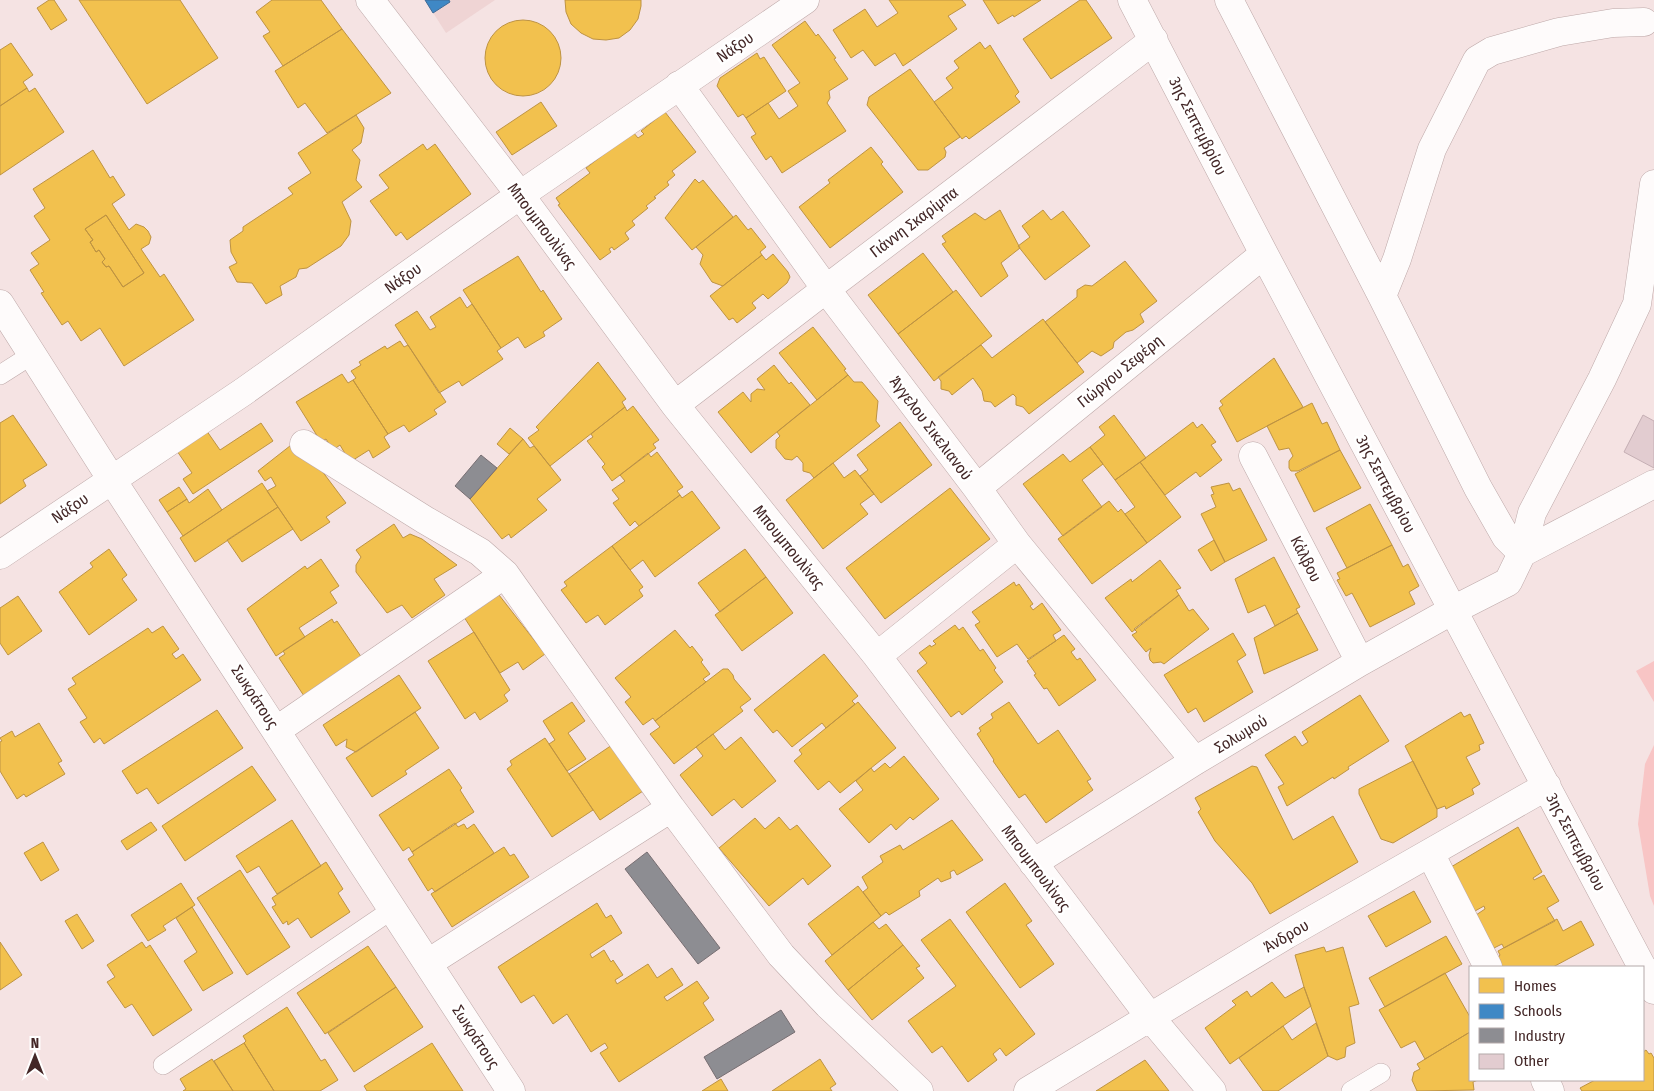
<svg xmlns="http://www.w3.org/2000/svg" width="1654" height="1091" font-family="'Fira Sans Condensed',sans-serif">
	<rect width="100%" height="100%" fill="#f5e3e3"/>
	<path fill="#efd4d4" d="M425,0H495L446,33Z"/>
	<path fill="#f8c5c5" d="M1654,661V702L1636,671Z
		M1654,745V906L1650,896L1638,824L1645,764Z"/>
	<path fill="#f2c14e" stroke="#be9342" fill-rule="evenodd" d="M49,0H54L67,20L51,30L37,8Z
		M79,0H180L218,58L147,104Z
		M272,0H321L342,29L283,66L263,36L270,32L256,12Z
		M565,0H641V6L638,19L630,30L619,38L606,40L593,39L581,33L571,24L566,12Z
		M889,0H962L966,5L948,16L957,29L903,66L895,53L875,66L863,50L851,58L833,30L865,9L877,27L898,13Z
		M983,0H1041L1014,17L1013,15L998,24Z
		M1080,0H1086L1112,38L1051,79L1023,39Z
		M485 58a38 38 0 1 1 76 0a38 38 0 1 1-76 0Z
		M805,21L816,36L818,34L836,58L834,59L848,79L829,91L830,98L827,103L846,131L782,173L771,156L766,160L751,137L756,134L746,118L768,103L779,119L798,106L788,91L800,83L772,45Z
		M342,29L391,93L327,133L305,103L298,108L275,71Z
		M980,42L985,49L990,45L1019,92L1015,96L1020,102L969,139L966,136L962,139L934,102L953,88L946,78L959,68L954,61Z
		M11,43L33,75L23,82L27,88L0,106V50Z
		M757,53L760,59L764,57L786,91L746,118L743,114L738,117L717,86L720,78Z
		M910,69L960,137L944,148L946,152L945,157L928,170H918L867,105L869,97Z
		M27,88L29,92L35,88L64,132L0,175V106Z
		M541,102L557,126L512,155L496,132Z
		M665,112L696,152L672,171L675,175L667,182L669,185L654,197L656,198L646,206L648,208L632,221L635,225L625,233L629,239L614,250L612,247L609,249L611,252L600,260L558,205L560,204L556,198L590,173L586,168L633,132L638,138L644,134L641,131Z
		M356,115L364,128L361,143L352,150L360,160L356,180L362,187L342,202L351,221L349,235L341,246L307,268L299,269L296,277L280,286L282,295L266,304L252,283L237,282L229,267L237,263L231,252L230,240L243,231V227L293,194L288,188L311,173L298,153Z
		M423,144L427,150L435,144L471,194L407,240L401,232L396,236L370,201L389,188L379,175Z
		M871,147L883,162L881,164L903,192L830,248L799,207L830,183L828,180Z
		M93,150L110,178L113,176L125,195L112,204L129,230L136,224L144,227L148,231L151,237L149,244L141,249L160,277L164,274L194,320L124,366L100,328L81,341L68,321L62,325L41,293L44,292L30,270L39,264L31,253L50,240L34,216L45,208L33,189ZM106,215L144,273L123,287L109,266L106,267L102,262L105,259L99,250L96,252L90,242L93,240L85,229Z
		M695,179L699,183L703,180L733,217L692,250L665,218Z
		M1000,210L1020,248L1001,263L1008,276L981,297L942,244L946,242L942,236L975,213L985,220Z
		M1043,210L1051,220L1063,211L1090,246L1045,280L1018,246L1030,237L1022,226Z
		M106,215L144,273L123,287L109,266L106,267L102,262L105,259L99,250L96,252L90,242L93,240L85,229Z
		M736,215L748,230L751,228L766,247L760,252L762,255L723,286L712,282L700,264L703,255L696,247Z
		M923,253L953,292L898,334L868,295Z
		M773,254L788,272L790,277L787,283L768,299L763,294L752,303L756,308L737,323L733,318L729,320L710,296L762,255L766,260Z
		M518,256L541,292L543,290L562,319L543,332L545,336L525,348L518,337L501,348L463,290Z
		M1125,261L1157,301L1140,314L1144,322L1133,330L1126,332L1114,342L1113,348L1101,356L1092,351L1077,363L1045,322L1077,297V290L1085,285L1092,286Z
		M956,290L992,336L934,381L898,334Z
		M460,297L467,308L472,304L501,348L497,351L503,359L462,386L459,381L439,393L395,325L417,311L430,330L436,327L430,317Z
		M1043,319L1084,372L1029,414L1023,407L1016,405V397L1013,394L995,407L991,402L984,401L982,391L973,378L952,395L949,391L941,389V381L938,377L981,345L992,358Z
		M813,327L846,369L844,370L848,375L817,400L779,353Z
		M400,341L404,347L408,345L446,402L434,410L437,414L409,432L404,425L388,434L353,380L356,378L351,371L361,365L359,362L385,346L387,349Z
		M1274,358L1303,407L1237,442L1219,408L1223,405L1220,401Z
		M598,362L626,399L622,402L625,407L550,466L528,438L539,430L536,427Z
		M774,365L789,384L791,382L810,405L751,453L718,412L743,392L751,402V394L757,389L765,390L757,379Z
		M342,374L348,383L353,380L388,434L384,437L390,447L373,458L369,450L350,462L340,445L333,450L326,439L321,442L296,402Z
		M848,375L854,382H862L878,401L876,421L880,426L814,478L810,473L803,471V463L797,456L792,460L785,459L776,448V440L780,436L777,432Z
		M1312,403L1322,424L1327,422L1340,450L1298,471H1291L1289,468V461L1293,456L1289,448L1279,450L1267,426Z
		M633,406L659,440L653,444L656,448L612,481L602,467L605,464L587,441L593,437L591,434L625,407L627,411Z
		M13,415L47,465L23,480L26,486L0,504V423Z
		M1114,415L1146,458L1115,480L1090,447L1105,435L1099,427Z
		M900,422L932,465L881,503L860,476L868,470L857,455Z
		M1193,422L1197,428L1202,424L1216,442L1211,445L1222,460L1200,477L1196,472L1165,495L1140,462Z
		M261,423L273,441L193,494L183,479L192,473L177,451L204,427L220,450Z
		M510,428L523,439L509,454L497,444Z
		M523,439L530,448L534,446L561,480L537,499L547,510L511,538L509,534L502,539L470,499Z
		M295,442L313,459L346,503L326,517L330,522L301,541L267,491L276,486L271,477L265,481L258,471Z
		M1090,447L1103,464L1082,480L1102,507L1063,536L1023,484L1063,454L1070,462Z
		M1340,450L1361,488L1314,512L1295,474Z
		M657,452L683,487L677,491L680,495L639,526L635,521L630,526L613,503L619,499L612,490L625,481L620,475L648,453L651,457Z
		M1140,462L1181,517L1147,543L1125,514L1135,507L1115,480Z
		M833,463L844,478L855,470L874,494L860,504L868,514L823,549L786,500Z
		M262,483L278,507L195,562L180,538Z
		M1229,483L1233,491L1240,488L1267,540L1225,562L1201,514L1216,507L1211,495L1214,494L1211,487Z
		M179,487L187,499L167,512L159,500Z
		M950,488L990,539L885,619L846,568Z
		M208,489L222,510L183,536L167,512L187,499L189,503Z
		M692,491L720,528L655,577L643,560L630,570L612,546L680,495L682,498Z
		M1109,501L1118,512L1121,509L1147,543L1092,584L1058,539Z
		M1370,504L1392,545L1347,568L1326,528Z
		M278,507L293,529L242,562L227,540Z
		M394,524L403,538L410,534L422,539L457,565L434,579L445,595L412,618L402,605L387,613L356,572V565L361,557L356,550Z
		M1214,540L1225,562L1211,571L1198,550Z
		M1392,545L1403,567L1408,564L1419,586L1409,592L1415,604L1370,627L1352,593L1346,596L1337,580L1340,579L1337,573Z
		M612,546L643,587L639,590L643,596L605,625L598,615L586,623L561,590L567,586L564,582Z
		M109,549L127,575L122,579L137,600L89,635L59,592L93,567L90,563Z
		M745,549L766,577L720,612L698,583Z
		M1274,557L1300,607L1296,609L1298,613L1275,626L1265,605L1248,613L1235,579Z
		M321,559L339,586L330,592L337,603L299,628L305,637L276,656L247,609L305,566L307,569Z
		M1160,560L1181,588L1176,590L1179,595L1132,632L1105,598L1131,579L1132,582Z
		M766,577L793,613L742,651L715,615Z
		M1014,582L1016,586L1019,584L1033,604L1030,606L1033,610L1042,603L1061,630L1053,635L1056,641L1028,659L1017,644L997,657L975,625L980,622L972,612Z
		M499,595L545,654L523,670L518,662L500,673L464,617Z
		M1179,595L1189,611L1193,609L1209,629L1164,664L1161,662L1153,663L1150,660L1149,655L1151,648L1146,652L1132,635L1137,632L1134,629Z
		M18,596L42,631L8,655L0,643V608Z
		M1298,613L1318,650L1264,674L1254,638Z
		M332,619L334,623L337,621L364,661L306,699L279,658L285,654L283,651Z
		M955,625L959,630L963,627L980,651L983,649L996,668L994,670L1003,682L962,715L959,711L951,717L917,671L927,663L919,653L930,645L931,647L936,644L933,641Z
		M163,626L179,649L172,654L176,659L183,654L201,680L104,744L100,738L94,743L80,722L87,718L68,689L76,684L72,678L148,628L152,633Z
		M675,630L690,648L692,646L703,660L701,662L710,674L703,679L706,682L655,721L653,718L643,725L625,702L631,697L615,678Z
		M474,632L510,690L504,695L508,701L480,720L475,712L465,719L428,661Z
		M1233,633L1246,655L1237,661L1253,692L1204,722L1196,708L1188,713L1164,675Z
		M1064,635L1075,649L1071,652L1077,660L1080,658L1096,680L1059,706L1047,688L1044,689L1034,675L1036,674L1027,661Z
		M824,654L858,696L852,701L855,704L826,728L822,723L792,747L777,730L773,733L754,710Z
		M723,669H728L733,675L734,679L751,699L740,707L743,711L674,764L650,734L660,727L655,721Z
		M399,675L421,708L356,752L346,747L347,739L336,746L323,725Z
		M1360,695L1389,741L1348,767L1349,769L1334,779L1333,777L1287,806L1278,787L1284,784L1265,755L1295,736L1302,746L1308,742L1302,732Z
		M572,702L585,721L568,733L586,759L567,771L549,744L555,740L543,721Z
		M858,702L896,748L840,793L829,781L818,790L794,761L802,754L799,750Z
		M1009,702L1038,744L1058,730L1091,779L1087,781L1093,790L1046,823L1025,794L1019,798L993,761L994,760L977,734L981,731L979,728L993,718L991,714Z
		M217,710L243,748L158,804L147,788L137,794L122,771Z
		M415,712L439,748L405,771L407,774L372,797L346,758Z
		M1461,712L1464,717L1470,714L1484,743L1479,745L1480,750L1466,757L1480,784L1472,789L1474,794L1446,809L1445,806L1437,809L1405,746Z
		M39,723L62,761L58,763L65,774L26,797L24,794L17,799L0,771V742L2,741L0,738L12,731L15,737Z
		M713,734L725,750L741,737L776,781L742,808L734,799L712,816L680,775L703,756L696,747Z
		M545,738L593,810L552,837L507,769L512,765L510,761Z
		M612,745L643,791L600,820L569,774Z
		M904,756L939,799L913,820L910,817L896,830L891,824L869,843L839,809L863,790L856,781L871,768L874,772L885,763L890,768Z
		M1413,761L1437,809V817L1393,843L1381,839L1359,794V789Z
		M252,766L276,800L185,861L162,826Z
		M1252,766L1257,767L1293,840L1333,816L1358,862L1270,914L1252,883L1215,841L1198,812L1201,809L1195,798Z
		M449,769L462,788L460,790L474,812L412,852L409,847L403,851L379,815Z
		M779,817L790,830L797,825L831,866L808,885L803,878L769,906L719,848L755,818L765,829Z
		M292,820L321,866L277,894L259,866L247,873L236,856Z
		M952,820L983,860L957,875L954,870L950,872L951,878L941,882L938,878L919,891L920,896L889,915L886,912L881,916L863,892L868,888L862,877L883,862L880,856L900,845L903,850Z
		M151,822L157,830L127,850L121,841Z
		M455,823L458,827L464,824L467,829L474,824L494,853L435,892L432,888L428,891L408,859L414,855L412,852Z
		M1518,827L1542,872L1533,878L1534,880L1544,875L1559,901L1547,908L1555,921L1504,948L1502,944L1494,948L1476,915L1485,909L1484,906L1475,911L1451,867Z
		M43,842L59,870L41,881L24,853Z
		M504,847L510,856L514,854L529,877L452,927L431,894Z
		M326,862L343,889L338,893L350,912L311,938L298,918L288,925L287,921L283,924L272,907L276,905L272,898Z
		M240,870L290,947L247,975L197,898Z
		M181,883L195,905L163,926L166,930L148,941L131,915Z
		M1005,883L1032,921L1026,925L1054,964L1020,988L966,912Z
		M858,886L881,916L832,955L808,924Z
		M1414,891L1431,922L1386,947L1368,916Z
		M597,903L606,918L611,915L622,933L590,954L592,958L604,950L611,962L613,960L623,975L615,980L617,984L648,964L657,978L672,968L683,985L664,997L667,1001L697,981L709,998L703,1003L714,1020L619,1082L600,1053L608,1048L605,1043L591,1052L567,1014L553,1024L534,995L521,1003L498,967Z
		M192,907L233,973L203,991L184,961L197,952L176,918Z
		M77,914L94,941L82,949L65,921Z
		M950,919L1035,1034L1006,1056L1000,1048L993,1054L997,1060L968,1082L942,1046L932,1053L908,1021L956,986L921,940Z
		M1557,919L1563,931L1581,921L1594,945L1553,967H1502L1497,959L1500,955L1498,951Z
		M873,922L879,929L886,924L903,945L848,990L825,961Z
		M1446,936L1462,964L1385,1007L1369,978Z
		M0,942L22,975L0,990Z
		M142,942L146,948L150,945L192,1010L153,1036L132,1004L125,1008L107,982L115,977L107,965Z
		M903,945L920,966L916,968L924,978L872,1020L848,990Z
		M368,946L396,987L325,1034L297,993Z
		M1324,947L1326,952L1343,947L1359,1004L1349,1007L1355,1043L1346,1047L1345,1057L1337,1060L1328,1056L1304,987L1295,955Z
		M1445,973L1470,1017V1032L1425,1059L1415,1041L1401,1048L1379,1010Z
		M1272,982L1285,998L1304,987L1311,1006L1230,1064L1205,1028L1236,1005L1232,1001L1247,991L1251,997Z
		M396,987L423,1027L354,1072L328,1033Z
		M287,1007L321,1061L325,1059L338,1080L320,1091H274L244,1043L246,1041L243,1036Z
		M1316,1023L1328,1056L1278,1091H1263L1239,1058L1283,1026L1292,1040Z
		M1470,1032V1080H1478L1473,1082L1474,1090L1417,1091L1412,1080L1414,1072L1420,1069L1417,1064Z
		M244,1043L274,1091H233L214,1061Z
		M432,1043L463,1091H367L364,1086Z
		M1646,1050L1649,1054L1651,1053L1654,1058V1091H1582L1580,1088L1595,1080H1643V1052Z
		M212,1059L233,1091H183L186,1089L180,1079Z
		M820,1059L836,1084L830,1088L832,1091H772Z
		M1145,1060L1169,1091H1096Z
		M721,1079L728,1091H702Z"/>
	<path fill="#3f88c5" stroke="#406b96" d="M425,0H449L450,2L433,13Z"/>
	<path fill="#8d8d92" stroke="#776e72" d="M481,455L497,468L470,499L455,486Z
		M647,852L720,948L698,964L625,869Z
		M781,1010L795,1032L717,1079L704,1057Z"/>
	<path fill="#e2ccd0" stroke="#c5afb4" d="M1643,415L1654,421V468L1624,452Z"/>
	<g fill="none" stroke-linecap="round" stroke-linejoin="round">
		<defs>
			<path id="service" d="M0,375L33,354
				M163,1065L393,909
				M1351,1091L1381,1073"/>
			<path id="pedestrian" d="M1229,0L1382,296L1478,488L1506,537L1522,553L1532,513L1602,379L1637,304L1654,184
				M1382,296L1397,259L1432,149L1477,60L1492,51L1559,32L1613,23L1644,22
				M304,444L425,520L480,552L505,574L671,808L781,955L828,1005L919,1091
				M277,730L505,574
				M428,963L671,808"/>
			<path id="minor" d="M370,0L520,195L675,405L877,656L1150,1017L1212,1091
				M1132,0L1264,254L1642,967
				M679,85L826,289L977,488L1017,544L1195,761
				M0,304L112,480L511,1091
				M675,405L826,289L1154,40
				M1253,456L1360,662
				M977,488L1264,254
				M0,555L243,392L520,195L805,0
				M877,656L1017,544
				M1430,853L1488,967
				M1033,863L1195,761L1360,662L1453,610L1508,582L1522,553L1654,484
				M1643,968L1654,990
				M1545,1080L1550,1091
				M1028,1091L1286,935L1547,786"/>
		</defs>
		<use href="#service" stroke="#bda8a8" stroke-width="20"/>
		<use href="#pedestrian" stroke="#bda8a8" stroke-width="29"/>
		<use href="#minor" stroke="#bda8a8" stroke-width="29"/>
		<use href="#service" stroke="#fefbfb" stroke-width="19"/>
		<use href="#pedestrian" stroke="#fefbfb" stroke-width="28"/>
		<use href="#minor" stroke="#fefbfb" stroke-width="28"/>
	</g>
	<g text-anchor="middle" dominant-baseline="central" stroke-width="5" stroke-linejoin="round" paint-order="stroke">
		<g font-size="16" fill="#432727" stroke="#fff">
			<text transform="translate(735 47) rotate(-34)">Νάξου</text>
			<text transform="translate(1198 126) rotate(63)">3ης Σεπτεμβρίου</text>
			<text transform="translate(914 222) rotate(-37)">Γιάννη Σκαρίμπα</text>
			<text transform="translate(542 226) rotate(53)">Μπουμπουλίνας</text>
			<text transform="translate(403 278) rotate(-35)">Νάξου</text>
			<text transform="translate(1120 371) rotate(-39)">Γιώργου Σεφέρη</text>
			<text transform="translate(931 428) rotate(53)">Άγγελου Σικελιανού</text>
			<text transform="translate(1386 484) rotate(62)">3ης Σεπτεμβρίου</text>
			<text transform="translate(70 508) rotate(-34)">Νάξου</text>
			<text transform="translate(789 547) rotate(51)">Μπουμπουλίνας</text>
			<text transform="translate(1306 559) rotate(63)">Κάλβου</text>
			<text transform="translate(255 697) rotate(57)">Σωκράτους</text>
			<text transform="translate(1241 734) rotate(-31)">Σολωμού</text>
			<text transform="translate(1576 842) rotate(62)">3ης Σεπτεμβρίου</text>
			<text transform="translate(1036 868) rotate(53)">Μπουμπουλίνας</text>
			<text transform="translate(1286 936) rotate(-30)">Άνδρου</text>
			<text transform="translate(476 1037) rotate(57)">Σωκράτους</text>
		</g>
	</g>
	<rect x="1469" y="966" width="175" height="115" fill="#ffffff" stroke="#b4a9a9"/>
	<rect x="1479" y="978" width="25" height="15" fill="#f2c14e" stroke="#b4a9a9"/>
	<text x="1514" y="991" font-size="15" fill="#432727">Homes</text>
	<rect x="1479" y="1004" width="25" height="15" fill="#3f88c5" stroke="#b4a9a9"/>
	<text x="1514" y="1016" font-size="15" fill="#432727">Schools</text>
	<rect x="1479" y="1028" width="25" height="15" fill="#8d8d92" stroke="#b4a9a9"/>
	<text x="1514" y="1041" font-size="15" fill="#432727">Industry</text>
	<rect x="1479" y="1054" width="25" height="15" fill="#e2ccd0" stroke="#b4a9a9"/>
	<text x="1514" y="1066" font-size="15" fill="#432727">Other</text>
	<g transform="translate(35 1056)" stroke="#ffffff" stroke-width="4" paint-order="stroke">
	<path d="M0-4L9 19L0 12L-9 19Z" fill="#432727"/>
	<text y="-8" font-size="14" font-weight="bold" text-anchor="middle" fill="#432727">N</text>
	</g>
</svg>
